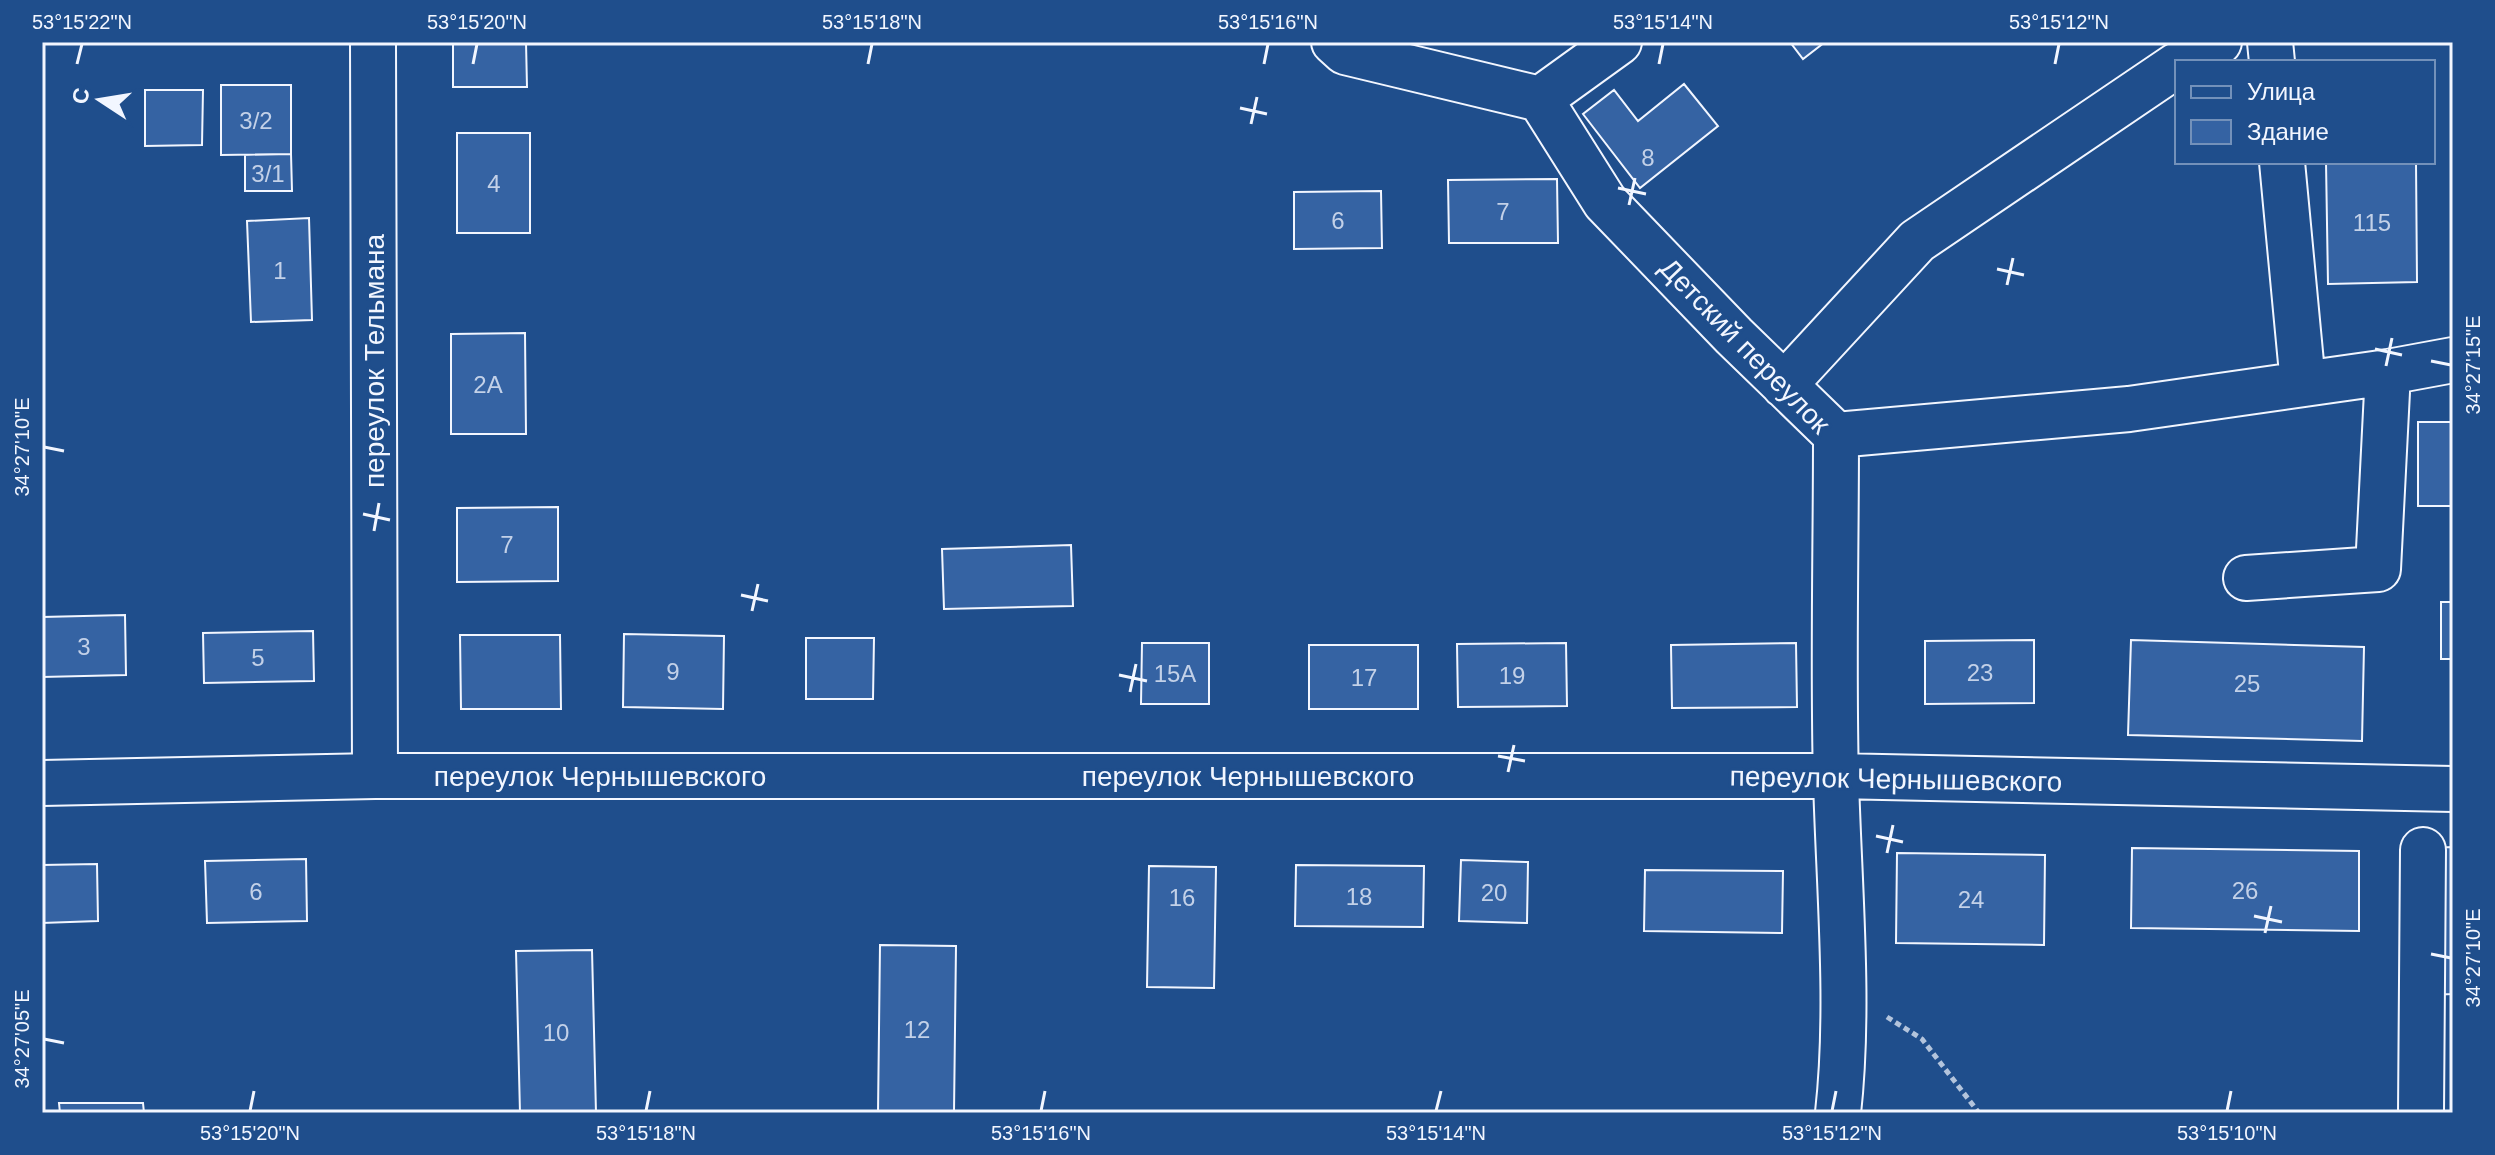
<svg xmlns="http://www.w3.org/2000/svg" width="2495" height="1155" font-family="Arial,sans-serif">
	<rect width="100%" height="100%" fill="#1f4e8c"/>
	<path fill="#3563a3" stroke="#f2f6ff" stroke-width="2" d="M453,42H526L527,87H453Z
		M1790,42H1825L1803,59Z
		M1684,84L1718,126L1640,188L1583,114L1614,90L1638,121Z
		M221,85H291V154L221,155Z
		M145,90H203L202,145L145,146Z
		M457,133H530V233H457Z
		M291,154L292,191H245V155Z
		M2326,162H2416L2417,282L2328,284Z
		M1557,179L1558,243H1449L1448,180Z
		M1381,191L1382,248L1294,249V192Z
		M309,218L312,320L251,322L247,221Z
		M525,333L526,434H451V334Z
		M2418,422H2453V659H2441V602H2453V506H2418Z
		M558,507V581L457,582V508Z
		M1071,545L1073,606L944,609L942,549Z
		M125,615L126,675L42,677V617Z
		M313,631L314,681L204,683L203,633Z
		M624,634L724,636L723,709L623,707Z
		M460,635H560L561,709H461Z
		M806,638H874L873,699H806Z
		M2034,640V703L1925,704V641Z
		M2131,640L2364,647L2362,741L2128,735Z
		M1142,643H1209V704H1141Z
		M1566,643L1567,706L1458,707L1457,644Z
		M1796,643L1797,707L1672,708L1671,645Z
		M1309,645H1418V709H1309Z
		M2453,847V994L2428,995L2426,848Z
		M2132,848L2359,851V931L2131,928Z
		M1897,853L2045,855L2044,945L1896,943Z
		M306,859L307,921L207,923L205,861Z
		M1461,860L1528,862L1527,923L1459,921Z
		M97,864L98,921L42,923V865Z
		M1296,865L1424,866L1423,927L1295,926Z
		M1149,866L1216,867L1214,988L1147,987Z
		M1645,870L1783,871L1782,933L1644,931Z
		M880,945L956,946L954,1113H878Z
		M592,950L596,1113H520L516,951Z
		M59,1103H143L144,1113H60Z"/>
	<g fill="none" stroke-linecap="round" stroke-linejoin="round">
		<defs>
			<path id="minor" d="M373,42L375,776
				M1334,42L1345,52L1540,99L1605,202L1734,336L1836,435C1836,550 1833,665 1836,780C1839,888 1850,1007 1838,1113
				M2270,42L2272,62
				M2183,62L2219,42
				M1540,99L1619,42
				M2282,162L2303,384
				M1784,385L1917,241L2177,65
				M1836,435L2129,409L2388,372L2453,360
				M2246,578L2378,569L2388,372
				M42,783L375,776H1836L2453,789
				M2421,1113L2423,850"/>
		</defs>
		<use href="#minor" stroke="#f2f6ff" stroke-width="48"/>
		<path stroke="#b3c4dc" stroke-width="5" stroke-dasharray="6 4" stroke-linecap="butt" d="M1887,1017L1922,1039L1979,1113"/>
		<use href="#minor" stroke="#1f4e8c" stroke-width="44"/>
	</g>
	<path fill="none" stroke="#f2f6ff" stroke-width="3" d="M77,64L82,44M473,64L477,44M868,64L872,44M1264,64L1268,44M1659,64L1663,44M2055,64L2059,44M1240,108L1267,114M1251,124L1257,97M1618,188L1646,194M1629,205L1635,178M1997,269L2024,275M2007,285L2013,258M2375,349L2402,355M2431,361L2451,365M2386,366L2392,338M44,447L64,451M363,514L390,520M374,531L379,503M741,595L768,601M752,611L758,584M1119,675L1147,681M1130,692L1136,664M1498,756L1525,761M1508,772L1514,745M1876,836L1903,842M1887,853L1893,825M2254,916L2282,922M2265,933L2271,906M2431,954L2451,958M44,1039L64,1043M250,1111L254,1091M646,1111L650,1091M1041,1111L1045,1091M1436,1111L1441,1091M1832,1111L1836,1091M2227,1111L2231,1091"/>
	<g text-anchor="middle" dominant-baseline="central" stroke-width="6" stroke-linejoin="round" paint-order="stroke">
		<g font-size="24" fill="#c3d1e8">
			<text x="256" y="120">3/2</text>
			<text x="1648" y="157">8</text>
			<text x="268" y="173">3/1</text>
			<text x="494" y="183">4</text>
			<text x="1503" y="211">7</text>
			<text x="1338" y="220">6</text>
			<text x="2372" y="222">115</text>
			<text x="280" y="270">1</text>
			<text x="488" y="384">2А</text>
			<text x="507" y="544">7</text>
			<text x="84" y="646">3</text>
			<text x="258" y="657">5</text>
			<text x="673" y="671">9</text>
			<text x="1980" y="672">23</text>
			<text x="1175" y="673">15А</text>
			<text x="1512" y="675">19</text>
			<text x="1364" y="677">17</text>
			<text x="2247" y="683">25</text>
			<text x="2245" y="890">26</text>
			<text x="256" y="891">6</text>
			<text x="1494" y="892">20</text>
			<text x="1359" y="896">18</text>
			<text x="1182" y="897">16</text>
			<text x="1971" y="899">24</text>
			<text x="917" y="1029">12</text>
			<text x="556" y="1032">10</text>
		</g>
		<g font-size="28" fill="#f2f6ff" stroke="#1f4e8c">
			<text transform="translate(1745 346) rotate(46)">Детский переулок</text>
			<text transform="translate(374 361) rotate(-90)">переулок Тельмана</text>
			<text x="600" y="776">переулок Чернышевского</text>
			<text x="1248" y="776">переулок Чернышевского</text>
			<text transform="translate(1896 779) rotate(1)">переулок Чернышевского</text>
		</g>
	</g>
	<rect width="2495" height="1155" fill="none" stroke="#1f4e8c" stroke-width="88"/>
	<rect x="2175" y="60" width="260" height="104" fill="#1f4e8c" stroke="#7391ba" stroke-width="2"/>
	<rect x="2191" y="86" width="40" height="12" fill="#1f4e8c" stroke="#7391ba" stroke-width="2"/>
	<text x="2247" y="100" font-size="24" fill="#f2f6ff">Улица</text>
	<rect x="2191" y="120" width="40" height="24" fill="#3563a3" stroke="#7391ba" stroke-width="2"/>
	<text x="2247" y="140" font-size="24" fill="#f2f6ff">Здание</text>
	<g transform="translate(100 100) rotate(282)" stroke="#1f4e8c" stroke-width="6" paint-order="stroke">
	<path d="M0-6L14 30L0 20L-14 30Z" fill="#f2f6ff"/>
	<text y="-12" font-size="22" font-weight="bold" text-anchor="middle" fill="#f2f6ff">С</text>
	</g>
	<rect x="44" y="44" width="2407" height="1067" fill="none" stroke="#f2f6ff" stroke-width="3"/>
	<g font-size="20" text-anchor="middle" fill="#f2f6ff">
		<text x="82" y="29">53°15'22"N</text>
		<text x="477" y="29">53°15'20"N</text>
		<text x="872" y="29">53°15'18"N</text>
		<text x="1268" y="29">53°15'16"N</text>
		<text x="1663" y="29">53°15'14"N</text>
		<text x="2059" y="29">53°15'12"N</text>
		<text transform="translate(2473 365) rotate(-90)" y="7">34°27'15"E</text>
		<text transform="translate(22 447) rotate(-90)" y="7">34°27'10"E</text>
		<text transform="translate(2473 958) rotate(-90)" y="7">34°27'10"E</text>
		<text transform="translate(22 1039) rotate(-90)" y="7">34°27'05"E</text>
		<text x="250" y="1140">53°15'20"N</text>
		<text x="646" y="1140">53°15'18"N</text>
		<text x="1041" y="1140">53°15'16"N</text>
		<text x="1436" y="1140">53°15'14"N</text>
		<text x="1832" y="1140">53°15'12"N</text>
		<text x="2227" y="1140">53°15'10"N</text>
	</g>
</svg>
